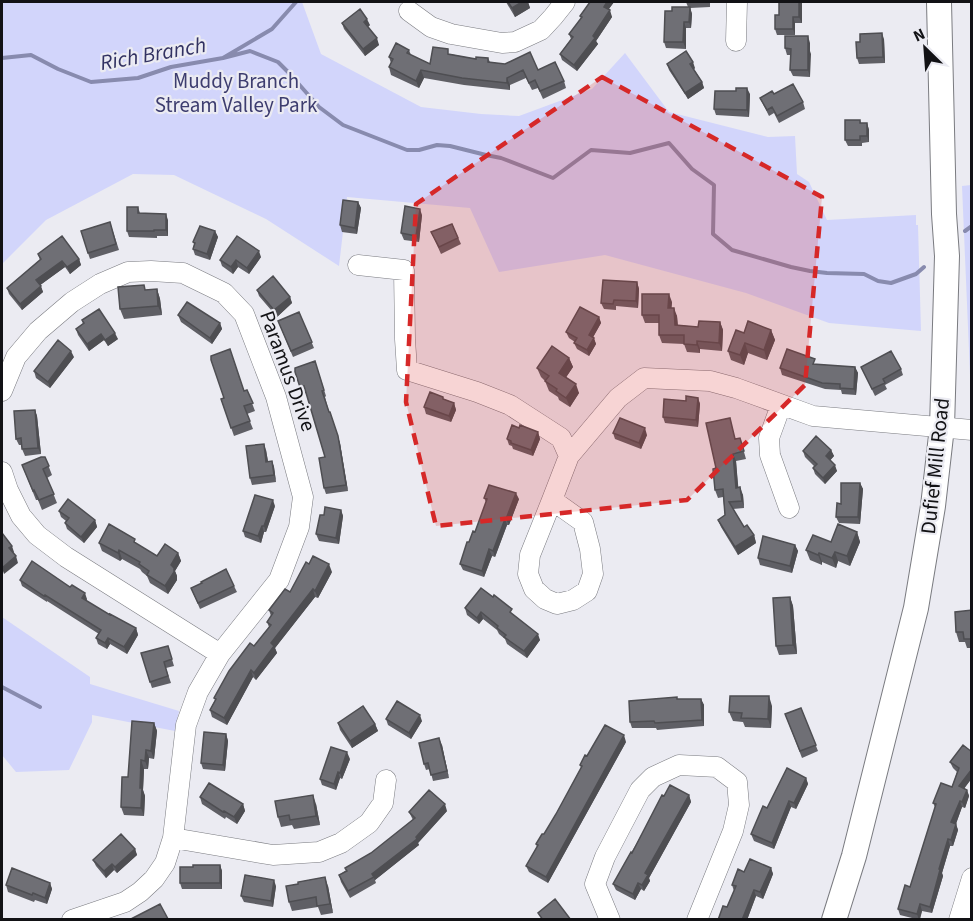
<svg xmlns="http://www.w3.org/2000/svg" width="973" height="921" font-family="'Source Sans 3',sans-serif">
	<rect width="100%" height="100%" fill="#ebebf2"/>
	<path fill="#d2d5fb" d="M2,2H302L321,54L421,107L481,114L519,116L592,89L625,53L669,112L768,137L795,136L797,174L809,182L827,220L916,215V225H918L921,331L829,323L746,293L605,255L499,272L470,208L347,197L339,266L266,219L174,175L133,174L46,220L2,264Z
		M971,185H972L971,398L962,186Z
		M2,617L90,677V684L179,711L175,731L92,715V722L69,770L16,772L2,755Z"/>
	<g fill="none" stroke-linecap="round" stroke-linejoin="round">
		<path stroke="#888bae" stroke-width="4" d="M2,58L31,55L58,69L91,82L138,78L171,67L223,58L272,29L296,2
			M223,58L250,51L278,62L289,73L319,107L343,125L407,150H419L437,145L450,146L486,155L501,158L553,178L591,150L630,153L669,143L692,169L714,185L713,234L732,250L791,267L810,271L827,273L864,274L878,281L891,283L916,274L924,267
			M965,231L972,226
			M2,687L40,707"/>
		<defs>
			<path id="minor" d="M409,11L431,27L451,34L502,43L515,42L541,30L553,17L565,2
				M736,41L737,2
				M358,265L404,270L405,339L407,370L477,392L510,405L561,438L569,456
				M2,391L16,357L38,331L72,302L100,284L128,272L151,271L183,273L224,293L244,314L276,397L303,497L299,527L279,580L220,654L198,692L186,725L173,838L165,863L154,879L140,892L125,902L72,920
				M781,405L769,438L770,455L789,508
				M2,472L8,490L21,516L37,535L66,557L220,654
				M552,500L583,522L590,549L593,574L587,591L573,600L557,604L545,599L534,589L528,574L530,555L552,500L569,456L618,398L644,378L710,381L736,388L813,416L972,430
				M173,838L273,855L319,852L341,843L369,823L383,803L386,780
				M610,920L595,884L605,857L640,790L653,777L679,765L717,767L737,782L739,805L733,831L697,920
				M959,920L972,878"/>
			<path id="major" d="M834,920L854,856L916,608L933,506L942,427L947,256L944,214L939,2"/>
		</defs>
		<use href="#minor" stroke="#7a7b80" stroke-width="21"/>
		<use href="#major" stroke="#7a7b80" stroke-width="26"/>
		<use href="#minor" stroke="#fff" stroke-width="20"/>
		<use href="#major" stroke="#fff" stroke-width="24"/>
	</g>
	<path fill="#5f5f65" d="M506,2H528L530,8L515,17Z
		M590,2H614L608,10L612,17L596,41L598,44L577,71L562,60L560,54L571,39L569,34L581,19L580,16Z
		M686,2H710V7L690,8L692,14L691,28H686V49L666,48L664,42L672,11L688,7Z
		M779,2H802V23H795V35H777L775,29L779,15Z
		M342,23L370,25L368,27L379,45L365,56L344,29Z
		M884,39L885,63L859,64L857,58L860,42Z
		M810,43V77L793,76L790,70L791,55H787L785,48Z
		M409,50L411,55L430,64L450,54L476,59L488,58L490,62L538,70L564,81L566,88L543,99L538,88L532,90L526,78L510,85V90L464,85L424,78L419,88L391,75L389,67L391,63L389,57Z
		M667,64L695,68L694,69L702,82L704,88L688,99L669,70Z
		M736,91L750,94L749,117L716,115L714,109Z
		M774,94L803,102L805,109L779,123L774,113L769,116L760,98Z
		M860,120L861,123H867L869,130V142L862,143V146H848L845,140Z
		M358,202L361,208L357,234L342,232L340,225Z
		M138,207L140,213L168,220V236H157V238L129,237L127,231Z
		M422,215L419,242L404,240L401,233Z
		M110,222L119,250L90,259L88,253Z
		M452,224L461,244L441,254L431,232Z
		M215,231L218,237L210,260L195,255L193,249L194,244L193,242Z
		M38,254L79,259L81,265L70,274L65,267L40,285L43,292L22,310L9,294L7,288L40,260Z
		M261,257L249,274L238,267L233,274L222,266L220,260Z
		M637,282L639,289L638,308L616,306V310L604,309L601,303Z
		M157,289L160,299L162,315L124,319L120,309L146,290Z
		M257,290L290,297L292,303L277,317L259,296Z
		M672,302L671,308L677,316L678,325L698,327L720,322L723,330L722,351L700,349V353L687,352L684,344L662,343L659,335V323H645L642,315Z
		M299,312L314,348L293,357L278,321Z
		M178,315L220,323L222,329L212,344L181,322Z
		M599,317L601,323L593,337L596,344L589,356L577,349L574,343L575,342L569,338L566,332Z
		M82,320L118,339L108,346L104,340L89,351L78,335L76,329L83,324Z
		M771,330L775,340L767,360L748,353L744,365L731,360L728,351L744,333Z
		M74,357L50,388L36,378L34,371Z
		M569,358L573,367L566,377L579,393L570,407L559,400L558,397L549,391L545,381L541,377L537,368Z
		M315,361L326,396L325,397L329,412L340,443L348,491L326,494L324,488L325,457L306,393L302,394L295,372Z
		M817,365L855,367L858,373L856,395L842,394L841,390L825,389L782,375L780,368Z
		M861,367L901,369L903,375L885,385L887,389L875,396Z
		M247,390L255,411L247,414L253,429L234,436L221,399Z
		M698,398L700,404L698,427L665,423L663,417L686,401Z
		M444,399L454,403L456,410L451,422L426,414L424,407Z
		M35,410L37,416L41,454L25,456L22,449V445H19L16,439Z
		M730,418L735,439L740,438L746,459L736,461L738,488L743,495L744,508L733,509L744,527L754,535L756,543L738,555L721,527L718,520L725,515L723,497L718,498L715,490L716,468Z
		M519,428L538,432L540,439L533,456L513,449L512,446L509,445L507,439Z
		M613,433L647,435L641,449L615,439Z
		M266,450L268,461H272L274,467L276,482L252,485L250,478Z
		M831,450L834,456L830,460L837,471L825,484L815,474L813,468L814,466L805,457L803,451Z
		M45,457L52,475L47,478L57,503L42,510L38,500H36L22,465Z
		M860,483L863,489L860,524L839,523L836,517L841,504Z
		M484,498L519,499L509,525H507L495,557L492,556L484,577L463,570L460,564L469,542L475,532L486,502Z
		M275,506L266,532H264L261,543L245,537L243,531Z
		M341,510L343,516L339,544L319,541L316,534L324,515Z
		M59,511L95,520L97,527L84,543L67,529L65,523L66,521L61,517Z
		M857,532L860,542L850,566L838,561L836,568L822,562V565L810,560L806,550Z
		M99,543L137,544L157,556L178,553L181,561L175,571L177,576V580L168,594L150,583L147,576L142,572L140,569L122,559L120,561L102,551Z
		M795,545L798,551L792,573L760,565L758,558Z
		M332,572L318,598L315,597L275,648L277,653L256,680L253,677L227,725L212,717L210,710L215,700L214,698L269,627L267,622L271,616L269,610L290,592Z
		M20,580L87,599L86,601L110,615L136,628L138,635L127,654L110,644L107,649L98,644L96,638L99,634L47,601V602L22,586Z
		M234,586L237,592L200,609L191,588Z
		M790,597L793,606L797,654L779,655L776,646Z
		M465,608L514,615L540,640L527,658L507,644L505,639L499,634L497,630L483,619L479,624L467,615Z
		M972,610V648H967L965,642H959L956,632Z
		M168,646L174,666L166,668L171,683L152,688L150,682Z
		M678,699H701L704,705V726L657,730L656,728H632L630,722Z
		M772,706L771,728L745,727L743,722L733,721L729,712Z
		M801,708L818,751L802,758L785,714Z
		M386,719L422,721L411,739L388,725Z
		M154,723L157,731L154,759L149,758L148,769H144L143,790L145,796L144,816L124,815L121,807L128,777Z
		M338,723L375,724L378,731L352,748L340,730Z
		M226,734L228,741L225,771L203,769L201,763Z
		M626,742L548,883L529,872L526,866L537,847L536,844L544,834L556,814L581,768L580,765L587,756Z
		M442,745L449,778L433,781L430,769L426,770L424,764Z
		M972,752V778L964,788L967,790L969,796L965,808L962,807L956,824L958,830L953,846H950L942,873L943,876L932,913L922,911L920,920L900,915L898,909L910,887L935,807L933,803L952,787L957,772L953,768L950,762Z
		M350,759L342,779L340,778L336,790L322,785L320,779Z
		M806,778L808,784L796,809L791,807L774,849L754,841L751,834L767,808Z
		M689,795L691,802L649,878L650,881L644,891L641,889L635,900L616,890L613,884L664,796Z
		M200,797L243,804L245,811L237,824L226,817L225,819L202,804Z
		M316,804L320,825L294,829L292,825L281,827L278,817Z
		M447,811L418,843L419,845L375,880L376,883L350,898L341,882L339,875L371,853L413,820L409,812Z
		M135,849L137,855L117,873L114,870L106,878L96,866L93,860Z
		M220,865L222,871V889H182L180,883L193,867Z
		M771,868L773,874L763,899L756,896L747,920H718L727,907L734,891L732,885L744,872Z
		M50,883L52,889L47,904L35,900L34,902L8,892L6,885Z
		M276,886L273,907L244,902L241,896Z
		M328,886L333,913L321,915L318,907L292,911L289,902Z"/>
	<path fill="#4e4e52" d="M522,2H528L530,8L515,17L512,8Z
		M607,2H614L606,13L604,7Z
		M799,2H802V23L799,17Z
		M690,7L692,14L691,28L689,22Z
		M610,10L612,17L596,41L598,44L577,71L574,65Z
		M793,17L795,23V35L793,29Z
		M367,19L370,25L366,28L364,22Z
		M684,22L686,28V49L683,42Z
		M882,33L884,39L885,63L883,57Z
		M808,36L810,43V51L811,54L810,77L808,70Z
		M377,38L379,45L365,56L363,49Z
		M693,62L695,68L693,70L690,64Z
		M421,70L424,78L419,88L416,81Z
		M507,78L510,85V90L507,83Z
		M702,82L704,88L688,99L685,93Z
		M747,88L750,94L749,117L747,110Z
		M867,123L869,130V142L867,136Z
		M358,202L361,208L357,234L355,228Z
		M420,209L422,215L419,242L416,236Z
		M166,214L168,220V236L166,230Z
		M215,231L218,237L210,260L207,254Z
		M259,251L261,257L249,274L247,268Z
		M79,259L81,265L70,274L67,267Z
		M236,260L238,267L233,274L231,267Z
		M62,261L65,267L39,286L36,280Z
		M637,282L639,289L638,308L636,301Z
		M41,286L43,292L22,310L20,304Z
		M157,289L160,299L162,315L158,306Z
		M669,294L672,302L671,316L668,308Z
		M290,297L292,303L277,317L274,310Z
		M674,308L677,316L678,333L675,325Z
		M599,317L601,323L591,341L589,335Z
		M720,322L723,330L722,351L719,343Z
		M220,323L222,329L212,344L210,338Z
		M771,330L775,340L767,360L764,350Z
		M115,333L118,339L108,346L105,340Z
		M101,334L104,340L89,351L87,344Z
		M594,338L596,344L589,356L587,350Z
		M697,341L700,349V353L697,345Z
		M745,343L748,353L744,365L740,355Z
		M71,351L74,357L50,388L48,382Z
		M569,358L573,367L563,382L559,373Z
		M855,367L858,373L856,395L854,389Z
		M576,384L579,393L570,407L566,398Z
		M698,398L700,404L698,427L696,420Z
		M454,403L456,410L451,422L449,416Z
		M35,410L37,416L41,454L38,448Z
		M330,412L340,443L348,491L346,485Z
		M645,428L647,435L641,449L639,443Z
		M538,432L540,439L533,456L531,450Z
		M264,444L266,450L269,468L266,462Z
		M831,450L834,456L828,463L826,456Z
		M733,454L736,461L739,495L736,488Z
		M272,461L274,467L276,482L274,475Z
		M835,465L837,471L825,484L823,478Z
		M860,483L863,489L860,524L858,517Z
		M740,487L743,495L744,508L742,501Z
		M516,493L519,499L509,525L506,519Z
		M273,500L275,506L266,532L264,526Z
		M341,510L343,516L339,544L336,538Z
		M505,519L507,525L495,557L493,551Z
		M95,520L97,527L84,543L81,537Z
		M262,526L264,532L261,543L258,536Z
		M857,532L860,542L850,566L847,556Z
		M754,535L756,543L738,555L735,547Z
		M795,545L798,551L792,573L790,566Z
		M12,546L14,552L12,555L9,548Z
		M489,549L492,556L484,577L482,571Z
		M119,550L122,559L120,561L118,553Z
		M835,552L838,561L836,568L832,558Z
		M178,553L181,561L175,571L177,576V580L168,594L165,586L171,565Z
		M819,553L822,562V565L818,555Z
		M16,556L18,563L4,574L2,568Z
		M329,564L332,572L318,598L315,591Z
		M313,589L315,597L275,648L277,653L256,680L254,673L271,643Z
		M85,593L87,599L84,604L82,598Z
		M790,597L793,606L797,654L793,645Z
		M481,612L483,619L479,624L477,618Z
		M136,628L138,635L127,654L124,647Z
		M538,634L540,640L527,658L524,651Z
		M108,638L110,644L107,649L105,643Z
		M251,670L253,677L227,725L224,718Z
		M769,696L772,706L771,728L768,719Z
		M701,699L704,705V726L702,720Z
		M420,715L422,721L411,739L409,733Z
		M154,723L157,731L154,759L151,751Z
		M375,724L378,731L352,748L350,741Z
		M226,734L228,741L225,771L223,765Z
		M624,735L626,742L548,883L546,877Z
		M439,738L442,745L449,778L447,771Z
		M146,750L149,758L148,769L145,761Z
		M347,752L350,759L342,779L340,773Z
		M141,760L144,769L143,790L145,796L144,816L141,808L140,788Z
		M972,769V778L961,793L959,786Z
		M338,772L340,778L336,790L334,784Z
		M806,778L808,784L796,809L794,803Z
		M967,790L969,796L965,808L962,802Z
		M313,795L316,804L320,825L316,816Z
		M689,795L691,802L649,878L650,881L644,891L642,885L645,873Z
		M789,801L791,807L774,849L772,843Z
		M960,801L962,807L954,829L951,822Z
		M243,804L245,811L237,824L234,817Z
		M445,804L447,811L418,843L419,845L375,880L372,874L416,837Z
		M956,824L958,830L953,846L951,840Z
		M948,839L950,846L942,873L943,876L932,913L930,907L939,869Z
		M135,849L137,855L117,873L115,867Z
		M112,864L114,870L106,878L104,871Z
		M220,865L222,871V889L220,883Z
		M771,868L773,874L763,899L760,892Z
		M325,877L328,886L333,913L330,904Z
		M274,880L276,886L273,907L271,901Z
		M50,883L52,889L47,904L45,898Z
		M638,883L641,889L635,900L633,894Z
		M754,890L756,896L747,920H742Z
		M920,904L922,911L919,920L917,914Z"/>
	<path fill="#6f6f75" stroke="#4e4e52" stroke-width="1.5" d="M508,2H522L512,8Z
		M590,2H607L604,7L610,10L593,36L595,38L574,65L560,54L573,37L569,34L582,17L580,16Z
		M779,2H799V17H793V29H775V15H779Z
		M672,7H690L689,22H684L683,42H664L665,11H672Z
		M360,9L367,19L364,22L377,38L363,49L342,23Z
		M882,33L883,57L857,58L856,42H860V34Z
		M785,36H808V70H790L791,49L785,48Z
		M396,43L409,50L407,53L430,64L433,47L448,49V54L476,59V57L488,58V62L505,64L530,52L538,70L555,62L564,81L540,91L535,80L529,83L523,70L507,78V83L462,78L421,70L416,81L389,67L393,59L389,57Z
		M686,51L693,62L690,64L702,82L685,93L667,64Z
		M793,84L803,102L777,116L772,107L767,110L760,98L772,91L774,94Z
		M736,88H747V110L714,109L715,91H736Z
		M845,120H860V123H867V136H860V140H845Z
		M343,200L358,202L355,228L340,225Z
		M405,206L420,209L416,236L401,233Z
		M127,207H138V213L166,214V230H154V231H127Z
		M110,222L116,244L88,253L81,231Z
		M452,224L458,238L439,247L431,232Z
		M200,226L215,231L207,254L193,249L195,243L193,242Z
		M62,236L79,259L67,267L62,261L36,280L41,286L20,304L7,288L41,259L38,254Z
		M237,236L259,251L247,268L236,260L231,267L220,260Z
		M273,276L290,297L274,310L257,290Z
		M603,280L637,282L636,301L614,300L613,304L601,303Z
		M144,285L145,290L157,289L158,306L120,309L118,287Z
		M642,294H669L668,308H674L675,325L698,327L699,321L720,322L719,343L697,341V345L684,344V335H659V315H642Z
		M187,302L220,323L210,338L178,315Z
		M580,307L599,317L589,335L594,338L587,350L574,343L577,338L566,332Z
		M99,309L115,333L105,340L101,334L87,344L76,329L84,323L82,320Z
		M299,312L312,342L291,351L278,321Z
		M748,321L771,330L764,350L745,343L740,355L728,351L736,330L744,333Z
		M58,340L71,351L48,382L34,371Z
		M552,346L569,358L559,373L576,384L566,398L556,391L557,389L545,381L549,376L537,368Z
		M230,349L244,391L247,390L253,403L244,406L250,421L231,428L221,399L224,398L211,360V356Z
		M787,349L815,359L813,364L855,367L854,389L840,388V384L822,383L780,368Z
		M891,351L901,369L883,379L885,383L872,389L861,367Z
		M315,361L324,390L322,391L329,412H330L338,436L346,485L324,488L319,458L325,457L304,386L300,387L295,372V368Z
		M430,392L443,397V399L454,403L449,416L424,407Z
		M686,396L698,398L696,420L663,417L664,399L686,401Z
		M35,410L38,448L22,449L21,438L16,439L14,411Z
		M620,418L645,428L639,443L613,433Z
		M730,418L735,439L740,438L744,451L733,454L736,488L740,487L742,501L729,502L744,527L747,525L754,535L735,547L718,520L725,515L723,489L715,490L713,469L716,468L706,423Z
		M512,425L519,428L520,425L538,432L531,450L511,443V441L507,439Z
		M816,436L831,450L826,456L835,465L823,478L813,468L817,464L803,451Z
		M264,444L266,462L272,461L274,475L250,478L246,446Z
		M41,457H45L49,466L43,469L54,494L39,500L34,490L33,491L22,465Z
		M841,483H860L858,517H836L837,503L841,504Z
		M489,485L516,493L506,519H505L493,551L489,549L482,571L460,564L467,542H469L473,531L475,532L487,499L484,498Z
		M255,495L273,500L264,526H262L258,536L243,531Z
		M68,499L95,520L81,537L65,523L69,518L59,511Z
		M325,507L341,510L336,538L316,534L320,515H324Z
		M109,524L135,539L134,542L157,556L165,544L178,553L171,565L174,568V572L165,586L147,575L149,571L139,564L140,562L119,550L118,553L99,543Z
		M838,524L857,532L847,556L835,552L832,558L819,553L818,555L806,550L813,535L831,542Z
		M2,533L12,546L9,548L16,556L2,568Z
		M763,536L795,545L790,566L758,558Z
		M313,556L329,564L315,591L313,589L271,643L274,646L254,673L251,670L224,718L210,710L216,699L214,698L229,671L250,643L254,646L271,625L267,622L273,613L269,610L285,589L290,592L306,562L309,564Z
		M32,561L70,587L72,585L85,593L82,598L110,615V614L136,628L124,647L108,638L105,643L96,638L101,630L45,595L44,596L20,580Z
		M226,569L234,586L198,603L191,588L202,583L201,582Z
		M481,588L493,597L494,595L512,609L510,612L538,634L524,651L504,637L506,635L497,628L498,626L481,612L477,618L465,608Z
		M790,597L793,645L776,646L773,598Z
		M972,610V639H964L963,632H956L955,612Z
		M168,646L172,659L164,662L168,676L150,682L141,653Z
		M730,696H769L768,719L741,718L742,713L729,712Z
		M677,697V699H701L702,720L655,723L654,721L630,722L629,701Z
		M397,701L420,715L409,733L386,719Z
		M363,706L375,724L350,741L338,723Z
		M801,708L816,745L800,751L785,714Z
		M132,721L154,723L151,751L146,750L145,761L141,760L140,788H142L141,808L121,807L122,777H128Z
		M605,725L624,735L546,877L526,866L538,845L536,844L542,834H544L556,814L582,766L580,765L585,755L587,756Z
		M204,732L226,734L223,765L201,763Z
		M439,738L447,771L431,775L428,763L424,764L419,743Z
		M963,745L972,752V769L959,786L967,790L962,802L960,801L951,822L956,824L951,840L948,839L939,869L940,870L930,907L920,904L917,914L898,909L905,885L910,887L936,804L933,803L941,783L952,787L959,768L950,762Z
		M331,747L347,752L340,773L338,772L334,784L320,779Z
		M787,768L806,778L794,803L789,801L772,843L751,834L763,806L767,808Z
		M209,783L243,804L234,817L224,811L223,812L200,797Z
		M670,785L689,795L645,873L648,875L642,885L638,883L633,894L613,884L631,852L632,853L662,795L664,796Z
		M429,790L445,804L416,837L417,839L372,874L374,877L348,891L339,875L347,871L345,868L371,853L415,818L409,812Z
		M313,795L316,816L290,820L289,815L278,817L275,801Z
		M121,834L135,849L115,867L112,864L104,871L93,860Z
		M750,859L771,868L760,892L754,890L742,920H718L723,906L727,907L736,886L732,885L738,869L744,872Z
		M193,865H220V883H180V867H193Z
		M12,868L50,883L45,898L33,893L32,895L6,885Z
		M245,875L274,880L271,901L241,896Z
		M325,877L330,904L317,906L316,897L289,902L286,886L298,884V882Z
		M555,899L571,920H543L538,913Z
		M160,904L168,919L166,920H129Z"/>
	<path fill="#d62828" fill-opacity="0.2" stroke="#d62828" stroke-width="4.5" stroke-dasharray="12 8" stroke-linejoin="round" d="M602,77L822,197L805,385L687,500L436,526L406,402L416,204Z"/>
	<g text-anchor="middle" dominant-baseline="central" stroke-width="4.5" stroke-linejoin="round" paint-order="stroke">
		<g font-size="21" fill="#3d3d6f" stroke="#ebebf2">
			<text x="236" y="81">Muddy Branch<tspan x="236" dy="24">Stream Valley Park</tspan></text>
		</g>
		<g font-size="21" fill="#121215" stroke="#ebebf2">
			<text transform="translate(288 371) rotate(70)">Paramus Drive</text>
			<text transform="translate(935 466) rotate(-84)">Dufief Mill Road</text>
		</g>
		<g font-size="22" font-style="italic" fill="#323262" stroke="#ebebf2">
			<text transform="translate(153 54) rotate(-10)">Rich Branch</text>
		</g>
	</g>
	<rect width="973" height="921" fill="none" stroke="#121215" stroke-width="6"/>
	<g transform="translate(925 48) rotate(335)" stroke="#ebebf2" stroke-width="4.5" paint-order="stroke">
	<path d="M0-4.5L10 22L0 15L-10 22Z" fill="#121215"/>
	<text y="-9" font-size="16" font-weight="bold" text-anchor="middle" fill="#121215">N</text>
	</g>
</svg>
